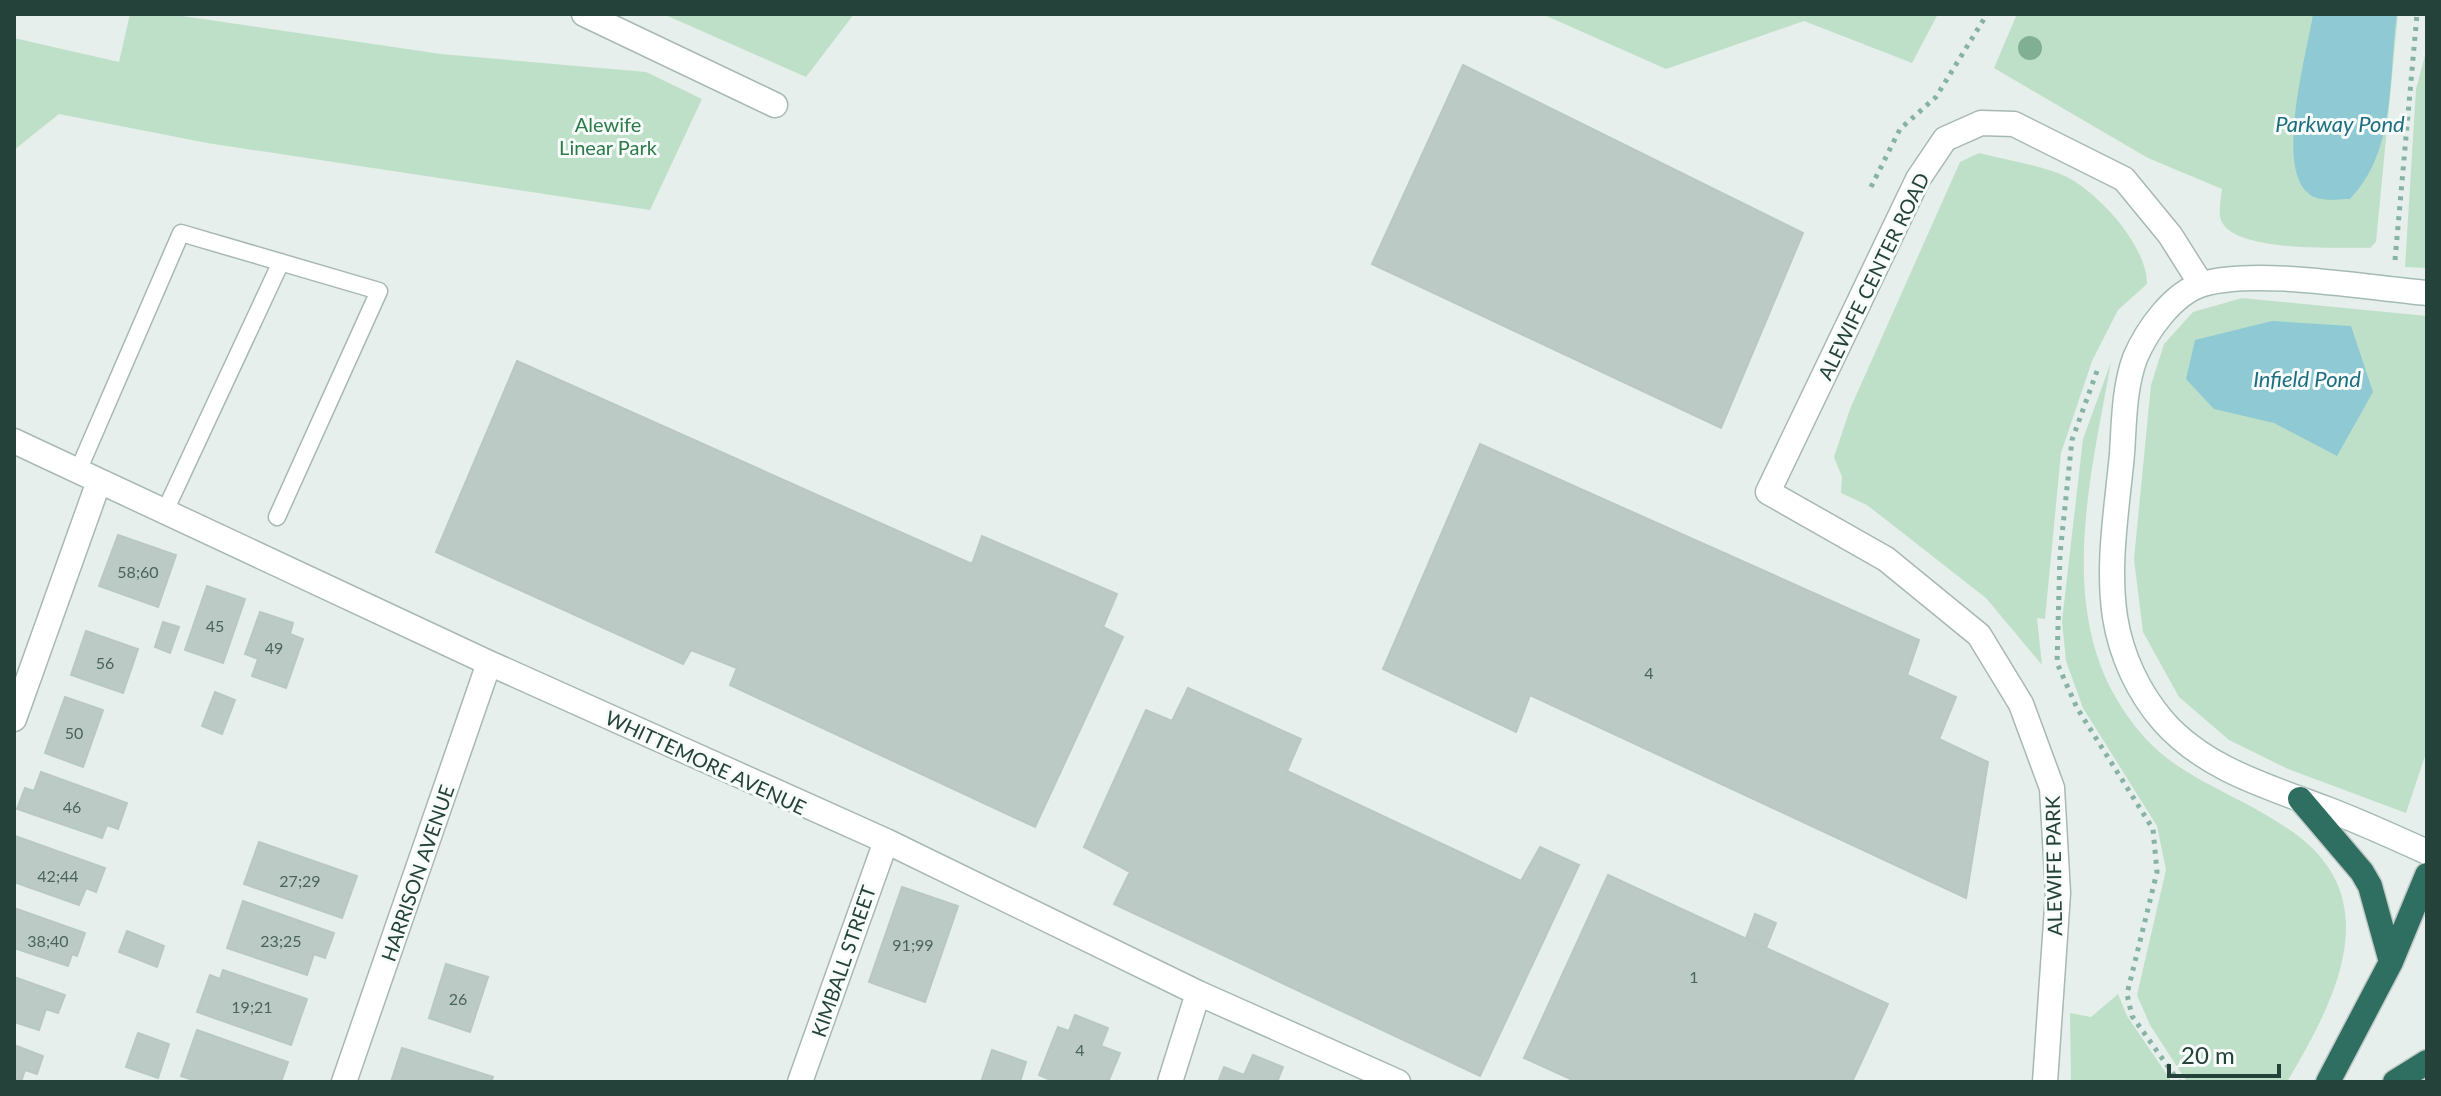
<svg xmlns="http://www.w3.org/2000/svg" width="2441" height="1096" font-family="Lato,sans-serif">
	<rect width="100%" height="100%" fill="#e6efeb"/>
	<path fill="#bfe0c8" d="M130,14H169L441,54L646,72L702,99L650,210L207,143L59,114L14,150V38L119,62Z
		M663,14H854L806,77Z
		M1542,14H1938L1912,63L1804,21L1666,69Z
		M2017,14H2398L2376,242L2370,248C2339,247 2233,253 2221,220C2218,212 2221,198 2222,189L2148,158L1994,68Z
		M2427,48V268L2405,267L2416,89Z
		M1979,153C2005,160 2046,166 2069,178C2101,196 2147,246 2147,284L2118,310L2092,361L2061,453L2045,619L2037,618L2042,665L1986,598L1867,505L1841,493L1842,477L1834,457L1850,409L1960,162Z
		M2242,298L2427,316V750L2406,813L2288,769L2229,740L2179,697L2143,632L2134,559L2151,385L2164,344L2193,312Z
		M2111,362C2093,465 2061,587 2109,685C2157,778 2213,778 2290,830C2390,898 2335,1001 2287,1082H2187L2150,1025L2137,995L2166,870L2157,826L2083,708L2066,661L2062,621L2083,439Z
		M2118,994L2127,1016L2172,1082H2071L2070,1013L2091,1017Z"/>
	<path fill="#8ec9d4" d="M2313,14H2397C2388,77 2397,150 2350,199C2337,199 2319,203 2308,193C2275,165 2307,53 2313,14Z
		M2272,321L2351,326L2373,392L2337,456L2274,423L2214,409L2186,379L2195,340Z"/>
	<path fill="#bbcac4" stroke="#b8c9c2" stroke-width="2" d="M1463,65L1803,233L1721,428L1372,264Z
		M517,361L972,564L982,536L1117,594L1103,627L1123,637L1035,827L730,685L737,668L691,650L683,664L436,552Z
		M1480,444L1919,640L1907,675L1956,697L1939,739L1988,762L1966,898L1530,695L1516,732L1383,669Z
		M118,535L176,555L158,607L99,586Z
		M207,586L245,599L223,663L185,650Z
		M260,612L293,623L290,634L303,639L286,688L252,676L258,659L245,654Z
		M163,622L179,627L170,653L155,647Z
		M86,631L138,649L123,693L71,675Z
		M1188,688L1301,739L1287,771L1521,881L1540,847L1579,865L1480,1076L1114,904L1130,872L1084,847L1146,710L1172,721Z
		M215,692L235,700L222,734L202,726Z
		M65,697L103,710L83,767L45,753Z
		M41,772L127,803L118,829L107,825L102,838L17,809L25,788L34,791Z
		M15,836L105,868L96,892L86,888L79,905L14,882Z
		M259,842L357,876L342,918L244,884Z
		M1608,875L1888,1004L1852,1082H1577L1524,1058Z
		M902,887L958,906L925,1002L869,982Z
		M243,901L334,933L325,958L314,954L307,975L227,948Z
		M14,908L85,933L77,956L72,954L68,966L14,948Z
		M1755,914L1776,923L1766,948L1746,938Z
		M127,931L164,946L157,967L119,952Z
		M446,964L488,977L470,1032L429,1018Z
		M223,970L307,999L291,1045L197,1012L210,975L220,979Z
		M14,977L65,995L58,1013L46,1009L39,1030L14,1022Z
		M1075,1015L1108,1028L1101,1046L1120,1053L1108,1082H1055L1039,1075L1058,1027L1069,1031Z
		M197,1030L288,1062L281,1082H200L181,1076Z
		M138,1033L169,1044L158,1078L126,1067Z
		M14,1045L43,1056L37,1074L25,1070L21,1082H14Z
		M402,1048L493,1077L491,1082H391Z
		M992,1050L1026,1062L1020,1082H981Z
		M1253,1055L1283,1067L1277,1082H1218L1224,1067L1244,1075Z"/>
	<g fill="none" stroke-linecap="round" stroke-linejoin="round">
		<defs>
			<path id="lane" d="M78,471L181,233L379,291L277,517
				M165,511L281,262"/>
			<path id="street" d="M584,14L775,105
				M14,441L489,663L886,841L1198,993L1398,1082
				M14,719L99,481
				M344,1082L489,663
				M800,1082L886,841
				M1170,1082L1198,993
				M2045,1082L2058,893L2052,788L2021,704L1979,635L1886,559L1768,492L1918,179L1945,139L1981,123L2014,124L2124,179L2170,235L2201,284"/>
			<path id="secondary" d="M2427,293C2369,288 2256,268 2203,284C2173,293 2147,330 2135,358C2124,388 2124,423 2122,454C2117,508 2107,564 2115,617C2121,655 2138,692 2163,721C2205,769 2269,787 2327,809C2361,822 2394,837 2427,852"/>
			<path id="highway" d="M2300,799L2362,872L2370,886L2391,962
				M2328,1082L2391,962L2427,875
				M2395,1082L2427,1062"/>
		</defs>
		<use href="#lane" stroke="#a8b8b2" stroke-width="19"/>
		<use href="#street" stroke="#a8b8b2" stroke-width="27"/>
		<use href="#secondary" stroke="#a4bbb3" stroke-width="27"/>
		<use href="#highway" stroke="#c2cac8" stroke-width="27"/>
		<path stroke="#86b3a5" stroke-width="5" stroke-dasharray="4 6" stroke-linecap="butt" d="M1871,187L1900,129L1936,97L1987,14
			M2395,260L2417,14
			M2097,371L2072,440L2060,554L2057,663L2077,708L2153,829L2157,872L2127,994L2132,1016L2179,1082"/>
		<use href="#lane" stroke="#fff" stroke-width="16"/>
		<use href="#street" stroke="#fff" stroke-width="24"/>
		<use href="#secondary" stroke="#fff" stroke-width="24"/>
		<use href="#highway" stroke="#2f6f62" stroke-width="24"/>
	</g>
	<circle fill="#80af93" cx="2030" cy="48" r="12"/>
	<g text-anchor="middle" dominant-baseline="central" stroke-width="6" stroke-linejoin="round" paint-order="stroke">
		<g font-size="16" fill="#4a645c">
			<text x="138" y="571">58;60</text>
			<text x="215" y="625">45</text>
			<text x="274" y="647">49</text>
			<text x="105" y="662">56</text>
			<text x="1649" y="672">4</text>
			<text x="74" y="732">50</text>
			<text x="72" y="806">46</text>
			<text x="58" y="875">42;44</text>
			<text x="300" y="880">27;29</text>
			<text x="48" y="940">38;40</text>
			<text x="281" y="940">23;25</text>
			<text x="913" y="944">91;99</text>
			<text x="1694" y="976">1</text>
			<text x="458" y="998">26</text>
			<text x="252" y="1006">19;21</text>
			<text x="1080" y="1049">4</text>
		</g>
		<g font-size="20" fill="#2d7a4b" stroke="#f7fbf9">
			<text x="608" y="124">Alewife<tspan x="608" dy="23">Linear Park</tspan></text>
		</g>
		<g font-size="20" fill="#24423a" stroke="#f7fbf9">
			<text transform="translate(1873 276) rotate(-64)">ALEWIFE CENTER ROAD</text>
			<text transform="translate(706 762) rotate(25)">WHITTEMORE AVENUE</text>
			<text transform="translate(2053 866) rotate(-91)">ALEWIFE PARK</text>
			<text transform="translate(417 873) rotate(-71)">HARRISON AVENUE</text>
			<text transform="translate(843 961) rotate(-71)">KIMBALL STREET</text>
		</g>
		<g font-size="22" font-style="italic" fill="#1c6f80" stroke="#f7fbf9">
			<text x="2340" y="123">Parkway Pond</text>
			<text x="2307" y="378">Infield Pond</text>
		</g>
	</g>
	<rect width="2441" height="1096" fill="none" stroke="#24423a" stroke-width="32"/>
	<path d="M2169 1064v12h110v-12" fill="none" stroke="#24423a" stroke-width="4"/>
	<text x="2181" y="1064" font-size="24" fill="#24423a" stroke="#f7fbf9" stroke-width="6" paint-order="stroke">20 m</text>
</svg>
